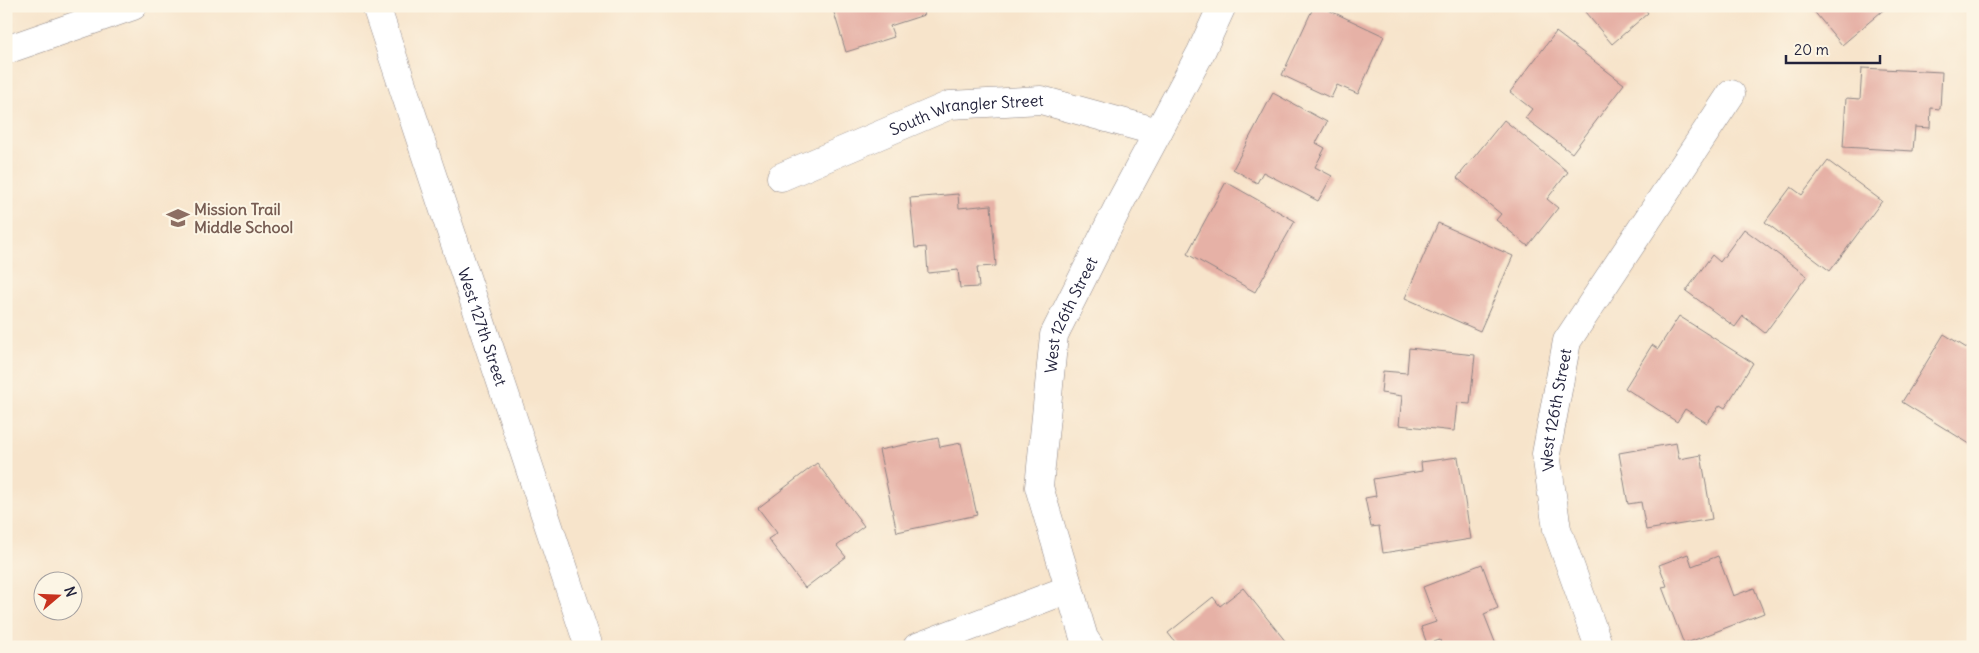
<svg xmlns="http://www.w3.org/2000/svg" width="1979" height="653" font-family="Delius,sans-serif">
	<rect width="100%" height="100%" fill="#fcf5e5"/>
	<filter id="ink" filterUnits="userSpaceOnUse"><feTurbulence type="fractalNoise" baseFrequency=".02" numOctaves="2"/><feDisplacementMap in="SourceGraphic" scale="10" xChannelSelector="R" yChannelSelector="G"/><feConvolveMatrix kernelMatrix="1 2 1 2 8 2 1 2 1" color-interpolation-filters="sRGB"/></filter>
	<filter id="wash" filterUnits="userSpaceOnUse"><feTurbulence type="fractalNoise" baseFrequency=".0096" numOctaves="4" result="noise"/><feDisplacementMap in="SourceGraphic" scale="20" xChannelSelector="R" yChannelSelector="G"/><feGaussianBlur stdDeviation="1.12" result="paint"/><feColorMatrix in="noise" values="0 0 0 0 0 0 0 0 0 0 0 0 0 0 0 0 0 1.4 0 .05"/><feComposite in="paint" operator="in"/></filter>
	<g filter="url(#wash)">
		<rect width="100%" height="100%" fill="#f7e4cb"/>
		<g id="blocks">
			<path fill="#e6b1a6" d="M832,6H921L924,15L890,26L894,37L846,52Z
				M1314,6H1320L1384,36L1358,94L1337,85L1331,98L1282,75Z
				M1580,6H1643L1648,13L1612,44Z
				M1815,6H1888L1842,45L1812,9Z
				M1556,32L1624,84L1572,153L1525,118L1532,109L1510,92Z
				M1862,68L1942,72L1940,109L1931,108L1930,128L1915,127L1913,151L1843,147L1846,98L1860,99Z
				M1273,93L1327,122L1316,143L1325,148L1315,167L1332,176L1318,201L1263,172L1257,183L1233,169Z
				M1504,120L1568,172L1547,199L1558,208L1528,246L1496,220L1501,214L1457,178Z
				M1828,161L1882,201L1830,271L1765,222L1791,187L1802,195Z
				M1226,182L1295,221L1255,292L1187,254Z
				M958,194L959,208L991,205L996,266L977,267L979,287L960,288L958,270L928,273L926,247L915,248L910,198Z
				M1438,223L1513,256L1480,331L1405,298Z
				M1744,229L1807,276L1765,333L1743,316L1735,327L1686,291L1712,255L1720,262Z
				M1679,316L1753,363L1725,408L1720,405L1707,423L1685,409L1677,422L1625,388L1652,345L1658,349Z
				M1944,334L1973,352V446L1902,402Z
				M1409,348L1475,355L1470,404L1457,403L1454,431L1399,425L1402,396L1381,393L1383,371L1407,373Z
				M938,438L940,447L961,443L977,515L897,532L879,450Z
				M1676,443L1679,459L1701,455L1712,519L1646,530L1641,502L1628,504L1619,453Z
				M1458,457L1471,539L1383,553L1379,526L1371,527L1365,498L1376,496L1373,479L1422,471L1421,462Z
				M817,463L864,526L837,546L846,557L805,588L768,539L777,533L758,508Z
				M1688,554L1692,566L1718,556L1733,596L1754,588L1764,613L1684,644L1662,587L1667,586L1659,565Z
				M1482,564L1498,608L1484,614L1497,647H1442L1440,640L1427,644L1421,627L1436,622L1423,587Z
				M1243,588L1290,647H1179L1168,633L1213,597L1220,606Z"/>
		</g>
	</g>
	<g filter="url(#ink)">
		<use href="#blocks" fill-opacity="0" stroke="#8c8383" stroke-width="1"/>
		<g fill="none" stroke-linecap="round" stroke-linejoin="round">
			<defs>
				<g id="minor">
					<path id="s1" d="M781,177L950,105L1041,100L1158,132"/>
					<path d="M917,647L1069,589"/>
					<path id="s2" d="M1090,647L1084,638L1039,487L1054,335L1120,203L1201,52L1222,6"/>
					<path id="s3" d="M1599,647L1557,529L1546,454L1567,341L1731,94"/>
				</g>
				<g id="tertiary">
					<path id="s4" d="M376,6L589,647"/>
					<path d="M6,50L133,6"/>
				</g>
			</defs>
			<use href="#minor" stroke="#8c8383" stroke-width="29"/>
			<use href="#tertiary" stroke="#8c8383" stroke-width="29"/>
			<use href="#minor" stroke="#fff" stroke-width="28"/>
			<use href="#tertiary" stroke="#fff" stroke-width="28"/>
		</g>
	</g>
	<defs>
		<symbol id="school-bare" viewBox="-9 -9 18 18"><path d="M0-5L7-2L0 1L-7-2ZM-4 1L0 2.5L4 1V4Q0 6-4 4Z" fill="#8d6e63" stroke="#fcf5e5" stroke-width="2.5" paint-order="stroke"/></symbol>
	</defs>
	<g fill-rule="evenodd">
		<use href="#school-bare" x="162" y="202" width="32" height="32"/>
	</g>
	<g text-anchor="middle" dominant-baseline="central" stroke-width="4" stroke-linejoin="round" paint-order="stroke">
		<g font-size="16" fill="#22223b" stroke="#fcf5e5">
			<text stroke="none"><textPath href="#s1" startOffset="198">South Wrangler Street</textPath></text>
			<text stroke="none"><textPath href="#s2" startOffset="345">West 126th Street</textPath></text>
			<text stroke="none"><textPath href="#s4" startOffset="338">West 127th Street</textPath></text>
			<text stroke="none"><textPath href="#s3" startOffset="246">West 126th Street</textPath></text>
		</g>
		<g font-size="16" font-weight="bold" fill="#785e54" stroke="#fcf5e5" text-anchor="start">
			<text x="194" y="209">Mission Trail<tspan x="194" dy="18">Middle School</tspan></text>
		</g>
	</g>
	<rect width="1979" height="653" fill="none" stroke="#fcf5e5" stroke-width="25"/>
	<g transform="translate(58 596) rotate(71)"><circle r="24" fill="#fcf5e5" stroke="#a5a1a1"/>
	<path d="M0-4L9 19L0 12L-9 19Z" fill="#c8321e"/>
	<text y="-8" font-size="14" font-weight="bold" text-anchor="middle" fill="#22223b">N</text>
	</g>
	<path d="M1786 55v8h94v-8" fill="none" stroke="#22223b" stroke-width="2.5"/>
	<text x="1794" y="55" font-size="15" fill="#22223b" stroke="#fcf5e5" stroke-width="4" paint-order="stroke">20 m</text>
</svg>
